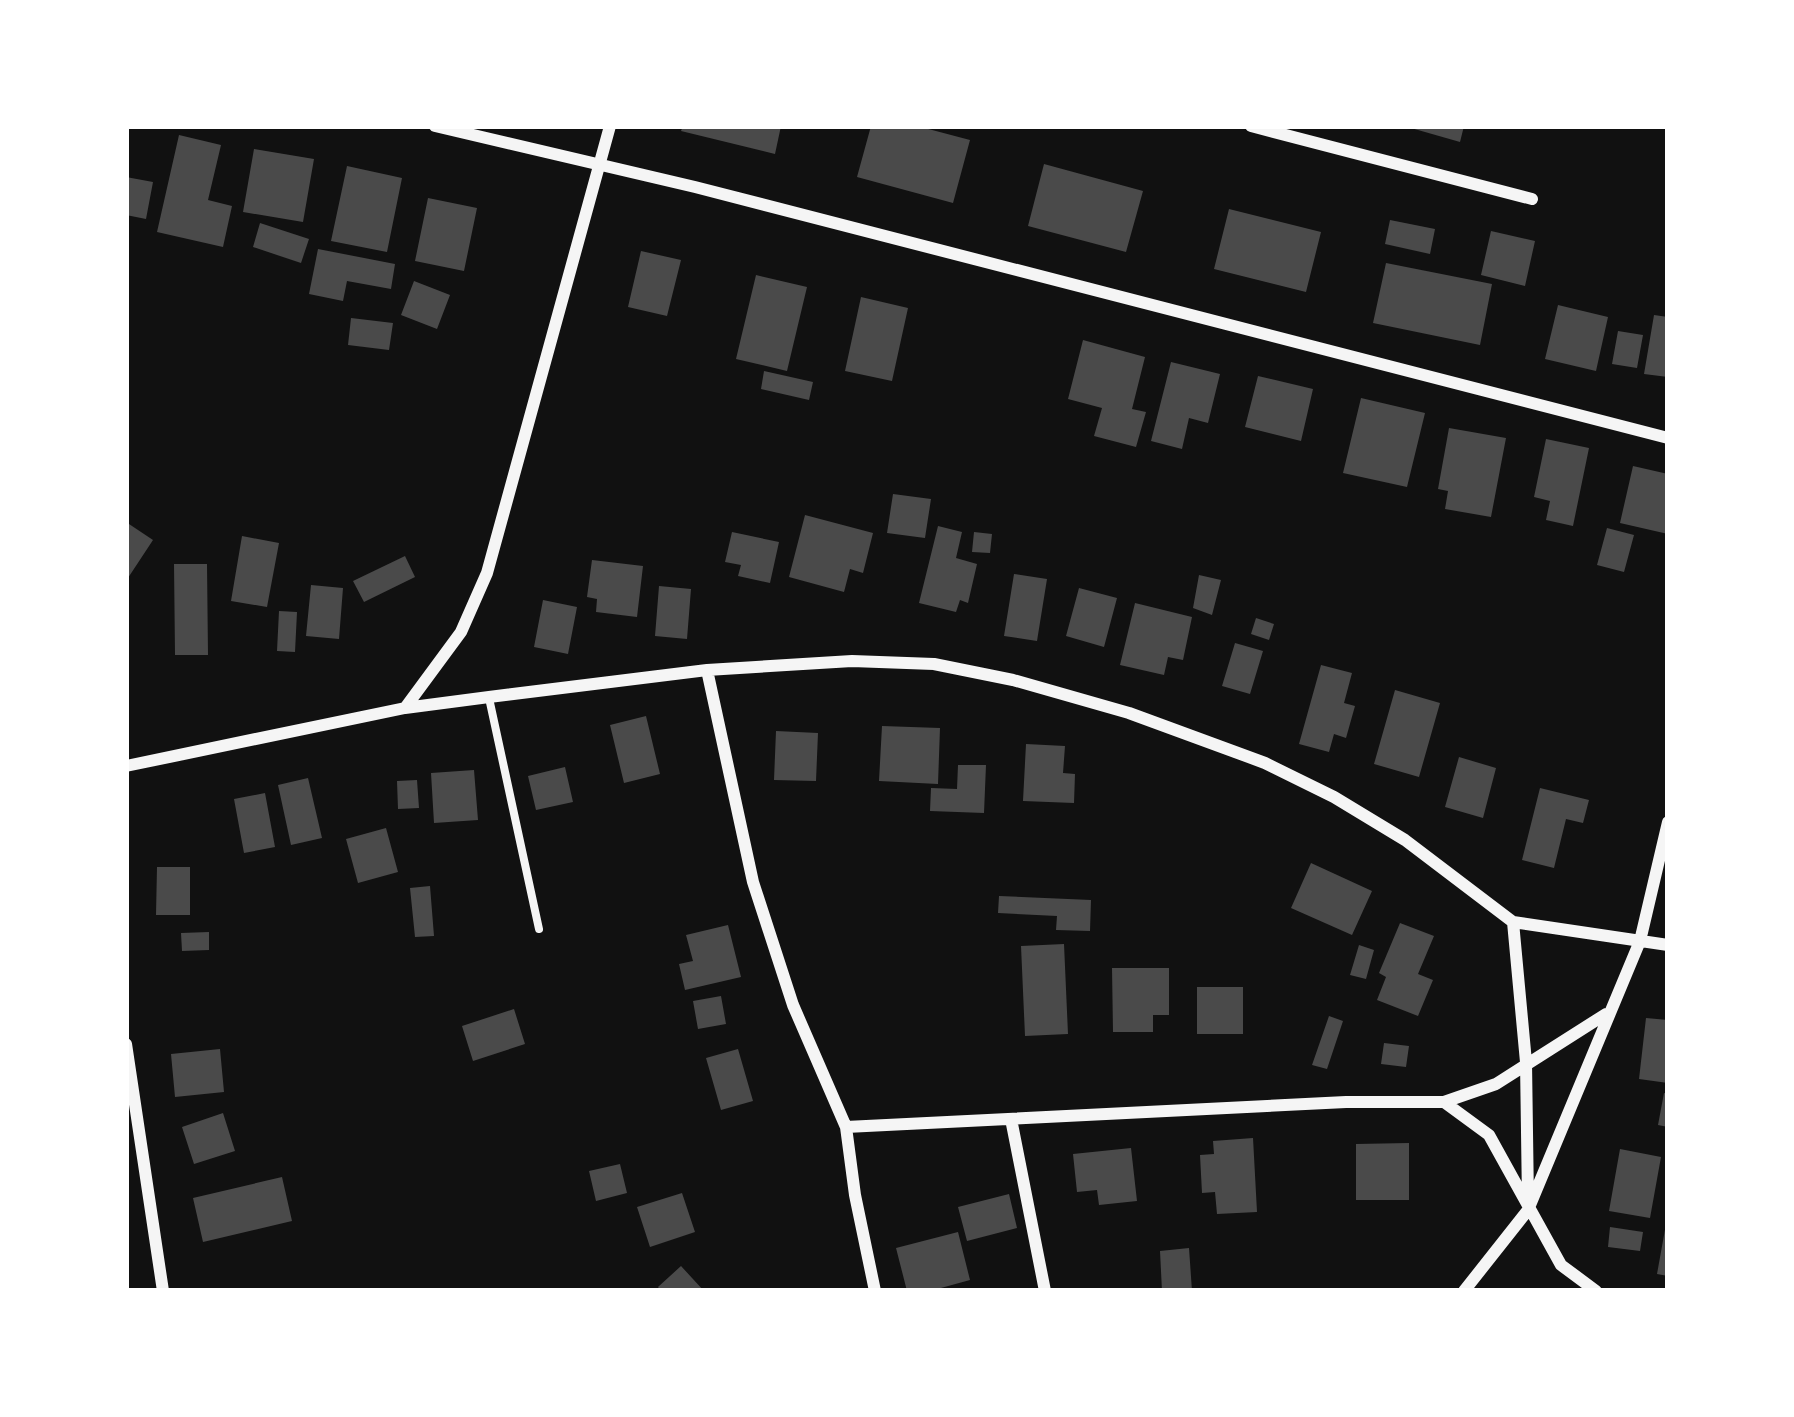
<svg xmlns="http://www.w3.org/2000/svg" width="1794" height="1417" font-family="'Fira Sans',sans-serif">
	<rect width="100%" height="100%" fill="#111"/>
	<path fill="#4a4a4a" d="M683,126H781L775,154L681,131Z
		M871,126H917L970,140L953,203L857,177Z
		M1404,126H1464L1460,142Z
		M179,135L221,145L208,200L232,206L223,247L157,232Z
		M254,149L314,159L303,222L243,212Z
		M1044,164L1143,191L1126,252L1028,226Z
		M347,166L402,178L387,252L331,241Z
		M126,177L153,182L146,219L126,215Z
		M428,198L477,208L464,271L415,261Z
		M1229,209L1321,232L1306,292L1214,269Z
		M1390,220L1435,229L1430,254L1385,244Z
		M260,223L309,239L301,263L253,247Z
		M1491,231L1535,241L1525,286L1481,275Z
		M318,249L395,264L391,289L347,281L343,301L309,294Z
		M641,251L681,260L667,316L628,307Z
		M1386,263L1492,284L1480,345L1373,323Z
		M756,275L807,287L787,371L736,359Z
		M414,281L450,295L437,329L401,315Z
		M861,297L908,308L892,381L845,371Z
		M1558,305L1608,317L1596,371L1545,359Z
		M1654,315L1668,317V377L1644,374Z
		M351,318L393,323L389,350L348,345Z
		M1618,331L1643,335L1637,368L1612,364Z
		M1083,340L1145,357L1132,409L1146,412L1136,447L1094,436L1102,408L1068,399Z
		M1171,362L1220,374L1208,423L1189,418L1182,449L1151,441Z
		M764,371L813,382L809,400L761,389Z
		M1258,376L1313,389L1301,441L1245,427Z
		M1361,398L1425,413L1407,487L1343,473Z
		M1449,428L1506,438L1491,517L1445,509L1448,491L1438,489Z
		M1546,439L1589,448L1573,526L1546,520L1550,501L1534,497Z
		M1633,466L1668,474V534L1620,523Z
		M893,494L931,499L925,538L887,533Z
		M805,515L873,533L863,573L850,569L844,592L789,577Z
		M126,522L153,540L126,581Z
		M938,526L962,532L956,558L977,564L968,603L960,600L956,612L919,603Z
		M1607,528L1634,535L1624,572L1597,565Z
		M732,532L779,542L770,583L738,576L741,565L725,562Z
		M974,532L992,534L990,553L972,552Z
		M242,536L279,543L267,607L231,601Z
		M405,556L415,577L364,602L353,581Z
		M592,560L643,566L637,617L596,612L597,599L587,597Z
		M174,564H207L208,655H175Z
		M1014,574L1047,579L1037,641L1004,636Z
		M1199,575L1221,580L1212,615L1193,608Z
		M311,585L343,588L339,639L306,636Z
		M659,586L691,589L687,639L655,636Z
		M1079,588L1117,598L1104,647L1066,636Z
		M543,600L577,607L568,654L534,647Z
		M1135,603L1192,617L1183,660L1168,657L1164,675L1120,665Z
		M279,611L297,612L295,652L277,651Z
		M1256,618L1274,624L1269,640L1251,634Z
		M1235,643L1263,651L1250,694L1222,686Z
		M1321,665L1352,673L1344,703L1355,706L1346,738L1334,734L1329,752L1299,744Z
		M1395,690L1440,703L1419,777L1374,764Z
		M646,716L660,774L624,783L610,725Z
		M882,726L940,728L938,784L879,781Z
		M776,731L818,733L816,781L774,780Z
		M1026,744L1065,746L1063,773L1075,774L1074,803L1023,801Z
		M1459,757L1496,768L1483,818L1445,807Z
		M958,765H986L984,813L930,811L931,788L957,789Z
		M565,767L573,802L536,810L528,776Z
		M474,770L478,820L434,823L431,773Z
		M308,778L322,838L291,845L278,785Z
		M417,780L419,808L398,809L397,781Z
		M1540,788L1589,800L1583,823L1566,819L1554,868L1522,860Z
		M265,793L275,847L244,853L234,799Z
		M386,828L398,872L358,883L346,839Z
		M1311,863L1372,891L1352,935L1291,908Z
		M157,867H190V915H156Z
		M430,886L434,936L415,937L410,888Z
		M999,896L1091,900L1090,931L1056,930L1057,916L998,913Z
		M1400,923L1434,936L1418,974L1433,980L1418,1016L1377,1000L1386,977L1379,973Z
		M728,925L741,977L685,990L679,964L693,961L686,935Z
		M209,932V950L182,951L181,933Z
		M1064,944L1068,1034L1025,1036L1021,946Z
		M1359,945L1374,950L1366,979L1350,975Z
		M1112,968H1169V1015H1153V1032H1113Z
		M1197,987H1243V1034H1197Z
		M721,996L726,1024L698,1029L693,1001Z
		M514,1009L525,1044L473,1061L462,1026Z
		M1329,1016L1343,1021L1327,1069L1312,1065Z
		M1646,1018L1668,1020V1083L1639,1079Z
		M1384,1043L1409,1046L1406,1067L1381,1064Z
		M220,1049L224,1092L175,1097L171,1054Z
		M738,1049L753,1101L721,1110L706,1058Z
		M1664,1093L1668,1094V1127L1658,1125Z
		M223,1113L235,1151L194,1164L182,1127Z
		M1253,1138L1257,1212L1217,1214L1215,1192L1202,1193L1200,1155L1214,1154L1213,1141Z
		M1409,1143V1200H1356V1144Z
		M1131,1148L1137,1201L1099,1205L1097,1190L1077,1192L1073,1154Z
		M1620,1149L1661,1157L1650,1218L1609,1211Z
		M620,1164L627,1193L596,1201L589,1171Z
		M282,1177L292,1221L203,1242L193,1198Z
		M682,1193L695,1232L650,1247L637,1207Z
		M1009,1194L1017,1228L967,1241L958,1207Z
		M1666,1224H1668V1276L1657,1274Z
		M1610,1227L1643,1232L1640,1251L1608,1247Z
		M958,1232L970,1280L930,1291H907L896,1248Z
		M1189,1248L1192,1291H1162L1160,1251Z
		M681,1266L704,1291H661L658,1287Z"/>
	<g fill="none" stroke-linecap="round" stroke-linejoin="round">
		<path stroke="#f5f5f5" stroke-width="8" d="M489,698L539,929"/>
		<path stroke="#f5f5f5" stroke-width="12" d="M435,126L695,187L1668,438
			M1251,126L1532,199
			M707,670L753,882L793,1005L846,1127L855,1195L875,1291
			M405,708L461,632L487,573L610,126
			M126,766L405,708L489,697L707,670L852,661L934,664L1013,680L1129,713L1265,763L1334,797L1405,840L1513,922L1668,945
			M1513,922L1526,1062L1528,1202
			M126,1044L163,1291
			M1444,1102L1496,1084L1606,1014
			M1011,1119L1045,1291
			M846,1127L1346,1102H1444L1489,1135L1561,1265L1596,1291
			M1464,1291L1528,1210L1640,941L1668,822"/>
	</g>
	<rect width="1794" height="1417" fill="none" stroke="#ffffff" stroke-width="258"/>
</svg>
